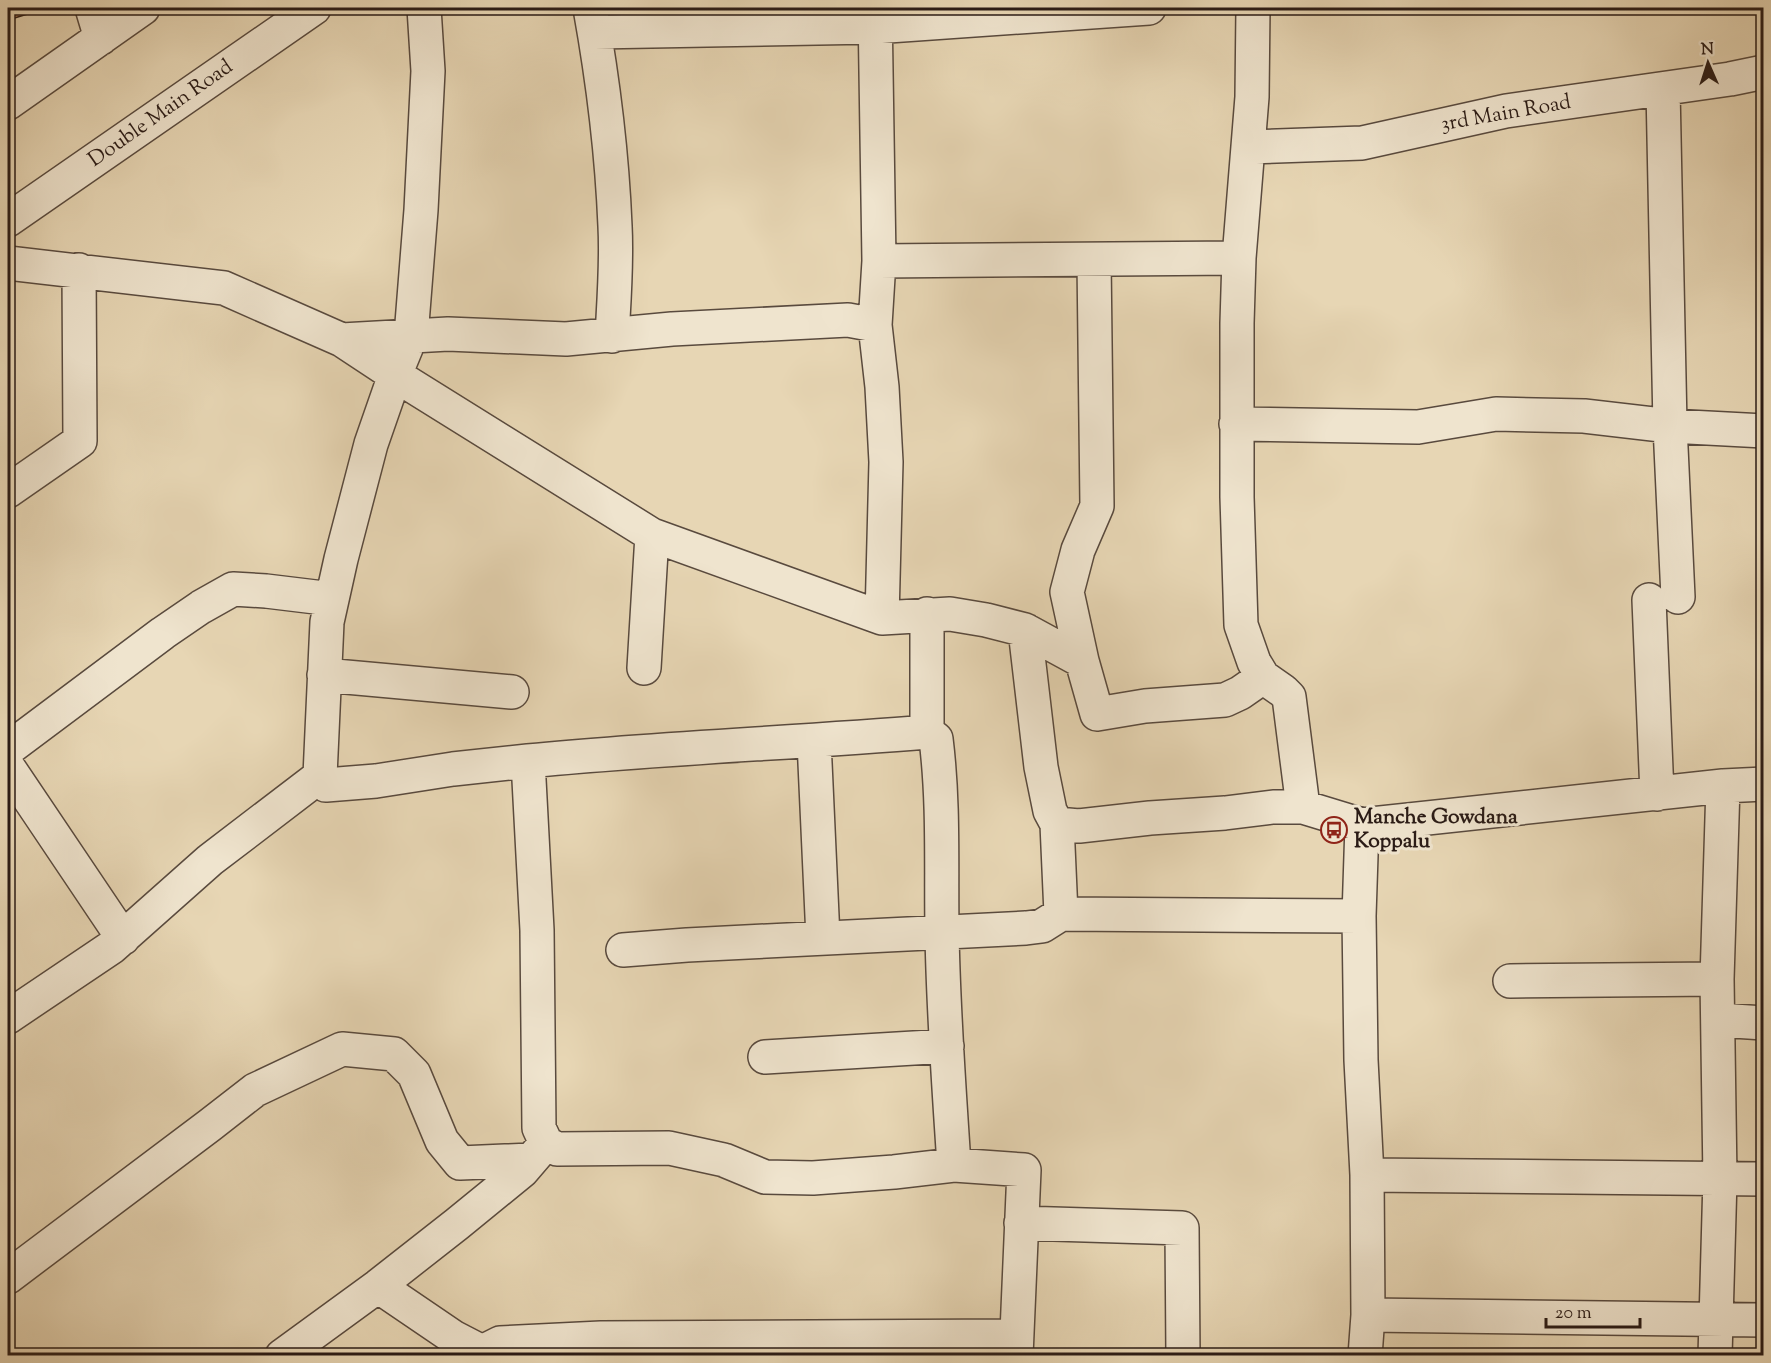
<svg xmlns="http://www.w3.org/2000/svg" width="1771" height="1363" font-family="'Sorts Mill Goudy',serif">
	<rect width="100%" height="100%" fill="#e7d6b4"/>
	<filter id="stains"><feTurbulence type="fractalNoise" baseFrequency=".00333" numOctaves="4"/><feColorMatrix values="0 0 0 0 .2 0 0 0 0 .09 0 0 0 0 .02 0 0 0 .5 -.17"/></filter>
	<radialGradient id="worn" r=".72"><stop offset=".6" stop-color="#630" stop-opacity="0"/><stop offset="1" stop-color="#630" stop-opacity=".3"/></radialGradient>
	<path fill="#ca8c62" stroke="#2a1b16" stroke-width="1.5" d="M8,8H29L31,13L8,20Z"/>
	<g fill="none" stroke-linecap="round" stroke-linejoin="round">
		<defs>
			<path id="minor" d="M92,8L101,38
				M590,8C603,80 612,153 615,226C617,263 614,299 612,336
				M875,8L879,261L875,325L882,387L886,462L882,618
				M1253,8L1252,97L1239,258L1237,323V497L1241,625L1254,662L1263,677L1283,691L1289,697L1303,807
				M595,32L874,27L1149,8
				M1663,89L1670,426L1678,597
				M8,103L143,8
				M1248,147L1362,143L1506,111L1730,79L1764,72
				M8,220L314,8
				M879,261L1239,258
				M8,263L224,288L342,340L395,375L652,535L882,618L950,614L986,620L1025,630L1041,767L1050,811L1057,824L1079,826L1150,818L1225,813L1273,807H1303L1362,825L1723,786L1764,784
				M342,340L448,334L566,339L672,329L848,320L875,325
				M1236,424L1418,427L1496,414L1584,416L1670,426L1764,431
				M8,491L80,441L79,270
				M1649,600L1657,794
				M1025,630L1082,661L1097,714L1145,706L1225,700L1240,693L1263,677
				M1082,661L1067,592L1078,550L1097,506L1094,260
				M644,668L652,535
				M324,675L512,692
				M927,732V614
				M814,741L823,938
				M8,749L163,633L201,607L233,589L266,591L332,599
				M528,761C660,748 794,743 927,732L936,739C944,803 941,867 942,931C943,1009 949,1087 954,1165
				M8,767L123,938
				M1057,824L1061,914
				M1362,825L1359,916L1361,1060L1367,1175L1368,1315L1365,1356
				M623,950L687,945L1026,928L1042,926L1061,914L1359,916
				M1510,981L1717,979
				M8,1017L112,947L210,860L320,776L327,622L341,559L371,444L395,375L411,336L421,210L428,71L424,8
				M1718,1020L1764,1023
				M765,1057L947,1046
				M546,1143L557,1149L669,1148L724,1160L765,1177L813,1178L894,1172L954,1165L1024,1170L1016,1356
				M1367,1175L1764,1179
				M1021,1223L1182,1228L1183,1356
				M8,1277L210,1125L255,1090L342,1049L394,1054L414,1074L442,1141L460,1163L531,1160
				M378,1286L453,1337L482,1352L483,1356
				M1368,1315L1764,1320
				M482,1352L500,1343L601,1338L1016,1336
				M282,1356L378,1286L457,1224L522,1171L546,1143L539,1128L537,930L528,761L453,769L376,781L326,785L320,776
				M1715,1356L1720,1179L1717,979L1723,786"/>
		</defs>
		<use href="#minor" stroke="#594a3e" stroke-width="36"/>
		<use href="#minor" stroke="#efe4ce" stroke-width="33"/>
	</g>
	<defs>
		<symbol id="bus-ring" viewBox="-11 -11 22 22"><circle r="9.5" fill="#efe4ce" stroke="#8f2418" stroke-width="1.5"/><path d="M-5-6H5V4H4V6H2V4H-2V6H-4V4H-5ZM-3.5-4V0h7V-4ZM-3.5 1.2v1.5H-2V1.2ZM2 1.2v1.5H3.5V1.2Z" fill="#8f2418"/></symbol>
	</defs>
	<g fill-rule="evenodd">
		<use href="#bus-ring" x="1319" y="815" width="30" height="30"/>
	</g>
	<g text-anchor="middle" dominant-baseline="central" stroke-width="6" stroke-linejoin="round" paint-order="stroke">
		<g font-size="21" fill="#2a1b16" stroke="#efe4ce">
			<text transform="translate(161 114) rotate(-35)">Double Main Road</text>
			<text transform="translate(1506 114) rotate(-10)">3rd Main Road</text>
		</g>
		<g font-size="21" font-weight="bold" fill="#2a1b16" stroke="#efe4ce" text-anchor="start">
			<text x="1354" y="818">Manche Gowdana<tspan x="1354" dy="24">Koppalu</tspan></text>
		</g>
	</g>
	<rect width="1771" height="1363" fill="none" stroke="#e7d6b4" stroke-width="30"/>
	<rect x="9" y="9" width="1753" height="1345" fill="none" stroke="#2a1b16" stroke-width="3"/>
	<rect x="15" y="15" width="1741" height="1333" fill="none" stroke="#2a1b16" stroke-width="1.5"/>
	<g transform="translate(1708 63) rotate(357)" stroke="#efe4ce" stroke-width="4.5" paint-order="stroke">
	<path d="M0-4.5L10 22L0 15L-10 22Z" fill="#2a1b16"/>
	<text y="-9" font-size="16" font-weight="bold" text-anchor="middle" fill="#2a1b16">N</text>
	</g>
	<path d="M1546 1318v9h94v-9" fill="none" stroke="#2a1b16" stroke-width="3"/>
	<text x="1555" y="1318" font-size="18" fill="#2a1b16" stroke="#efe4ce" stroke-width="4.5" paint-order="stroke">20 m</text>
	<rect width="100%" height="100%" filter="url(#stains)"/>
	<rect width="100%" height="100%" fill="url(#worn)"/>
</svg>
